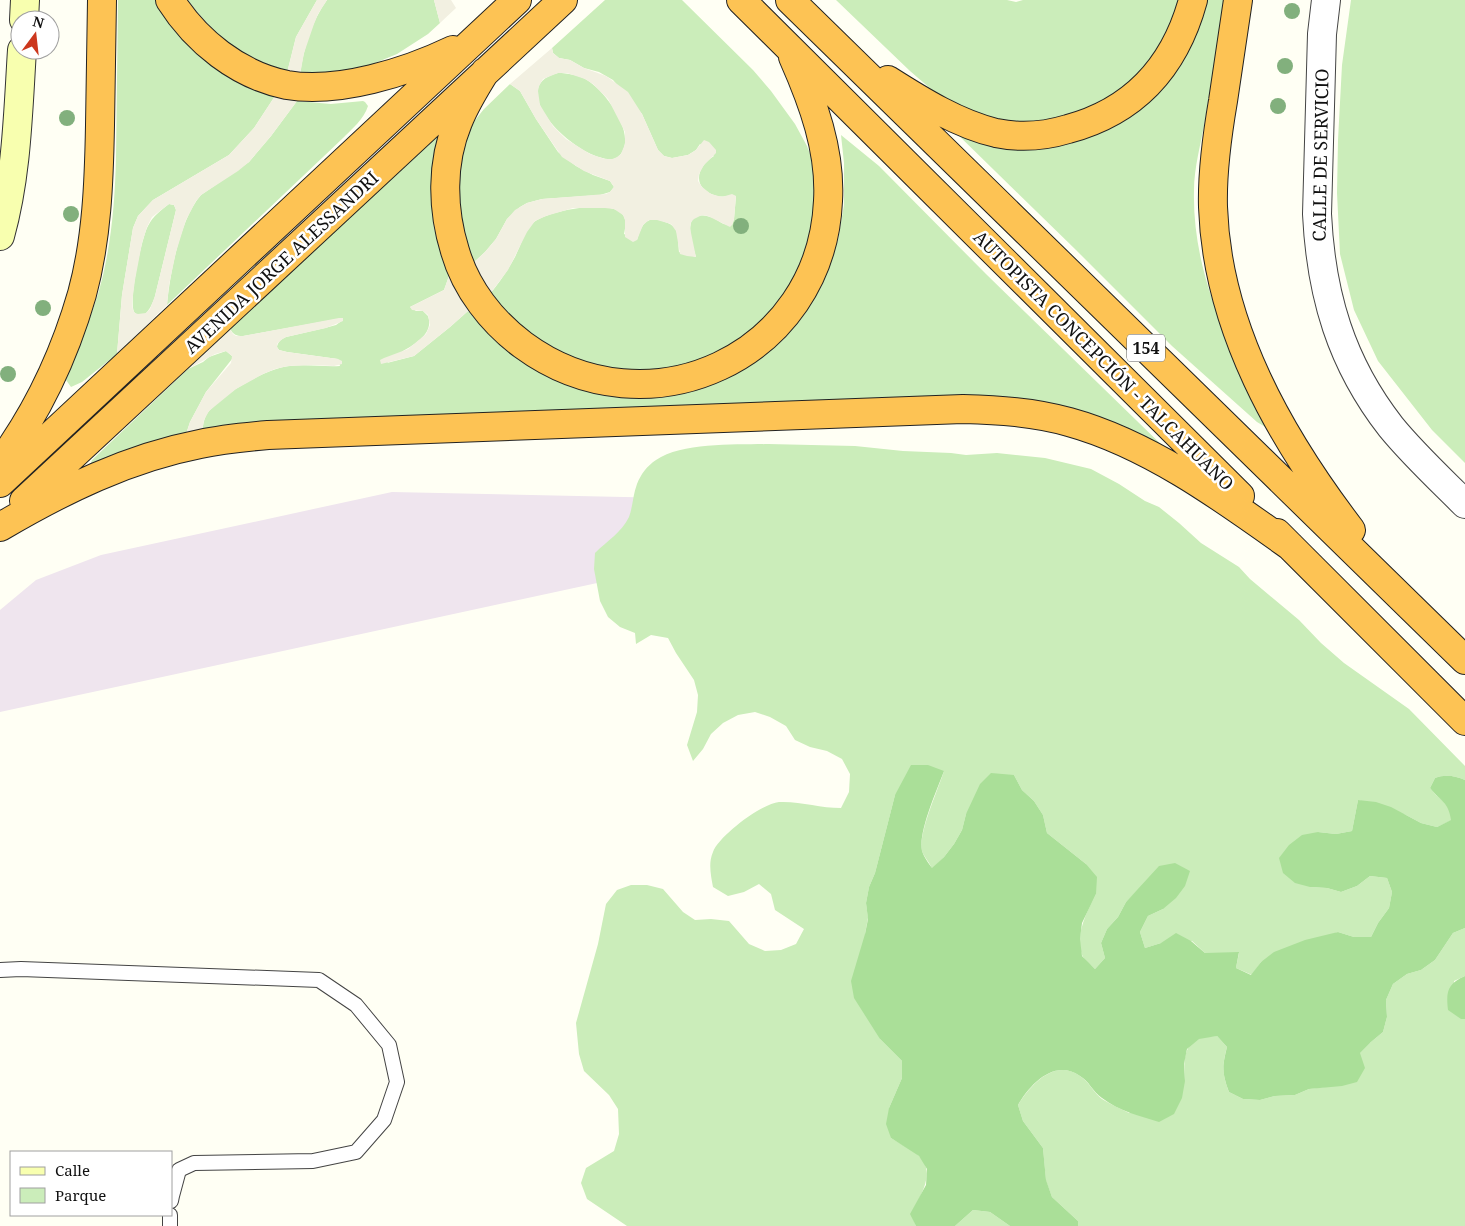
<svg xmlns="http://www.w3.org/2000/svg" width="1465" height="1226" font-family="'Noto Serif',serif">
	<rect width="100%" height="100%" fill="#fffff4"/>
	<path fill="#efe5ee" d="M392,492L815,501L824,534L0,712V610L36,580L101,555Z"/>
	<path fill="#cbedba" d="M118,0H155L163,13L258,90L275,96L254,128L229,155L153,200L138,216L133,228L122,295L117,354L82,382L71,387L66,380C76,351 89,323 98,294C111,250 115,203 116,157Z
		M188,0H317L296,37L287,73C277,70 266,67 257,63C229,47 207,26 188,0Z
		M327,0H434L440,23L428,34L397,54L358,70L300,75C303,50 312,20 327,0Z
		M605,0H682L753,70L771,91L795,124L807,146L812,159L816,172L817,219L788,298L724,355L663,374L595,368L529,338L489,295C499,283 508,270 515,257C521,245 524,232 533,223C546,211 612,198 623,215C627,220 625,229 624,234L637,240C642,224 646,215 665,222C669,223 672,225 675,228C679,235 678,244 679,252L696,257C692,243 680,208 710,217C716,218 719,222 724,224C727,225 730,225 732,225L734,219L736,196C729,194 724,198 717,196C691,189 696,167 714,156L700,144L696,150L688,155L672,158L664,156L658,150L642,114L613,80L599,72L584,68L570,60L559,58L553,53L552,48Z
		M836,0H1007L1016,2L1023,0H1180L1164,49L1119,99L1045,126L984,118L939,96L910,71Z
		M1205,0H1224C1218,40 1212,80 1205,120C1201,144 1194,167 1194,191C1192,277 1233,353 1269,427L1267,428L1257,422L1172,346L1076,250L950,127L1088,134Z
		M1351,0H1465V463L1432,430L1378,361L1354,310L1340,254L1337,193L1338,140L1342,65Z
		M558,73C567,73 579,75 587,80C605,91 633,129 623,150C621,155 617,159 612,159C577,161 501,87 558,73Z
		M510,84L520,91L536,119L558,152L576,166L593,175L610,181L614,187L610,192L600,195L542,199L527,203L520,207L507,219L496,239L485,252L472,264L458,219L459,161L472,124L484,109Z
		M297,101L331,104L363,101L365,102L368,106C364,119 352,129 342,139L167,305C170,273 180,219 201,195L249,162L271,136Z
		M438,135L440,136L432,188V203L434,228L442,257L449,276L444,290L410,307L416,311H423L428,316C434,333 416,344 403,351C397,355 392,360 387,363L414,356L450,327L468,311C495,342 517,360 555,378L694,389L727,377L757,361L769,351L784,339L804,315L821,287L832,258L838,240L844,205V163L841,135L879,166L986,274L1174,457L1063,411L202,433C203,425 204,417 209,411C224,393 267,368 290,366C307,364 324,367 340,366L338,359L287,352L279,350L277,347C278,341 282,339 286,337L325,328L336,325L343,320V318L243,336C236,336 234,335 230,329L432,139Z
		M169,204L174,205L176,210L155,296C153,303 145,323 135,313C127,305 142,236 148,226C153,216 160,211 169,204Z
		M226,351L232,356V359L206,392L190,422L185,437L90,466L92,460L188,369L203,362L209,357Z
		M768,444L855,446L903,451L951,453L966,455L997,453L1045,458L1091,469L1119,484L1145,501L1159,507L1179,523L1201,543L1239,567L1250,579L1299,620L1321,643L1344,663L1409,709L1465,766V780C1456,776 1445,774 1435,778L1430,788L1436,795L1448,805L1452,820L1437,827L1421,823L1406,815L1358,800L1352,831L1336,834L1318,832L1310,887L1327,888L1341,892L1357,886L1370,876L1387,878L1392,892L1389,908L1378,923L1371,937H1354L1338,932L1261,962L1252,975L1236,968L1239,953H1205L1192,941L1161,943L1145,948L1140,932L1148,916L1163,909L1137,891L1126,902L1118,917L1107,929L1101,943L1105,958L1095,969C1091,965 1084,960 1082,955C1075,933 1087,912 1096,894L1086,864L1047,833L1043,815L1034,801L1022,790L1014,775L966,814L962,830L954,844L944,857L932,869C930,863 924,857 922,851C918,833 938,790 944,771L895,795L875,873L869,887L866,903L868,918L865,934L880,1039L902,1061V1078L889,1108L891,1138C899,1143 909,1148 917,1154C938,1171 920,1196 911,1214L916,1226H627L587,1199L581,1183L586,1168L614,1151L619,1134L618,1109L609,1095L584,1071L579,1054L576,1023L598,944L606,904L617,890L631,885H647L663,889L683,912L695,920L711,919L729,921L749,944L765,951L781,950L796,944L804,929L775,910L771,894L759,884L744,892L728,896L713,887C711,876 708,863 713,852C719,836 761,804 779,802C800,801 820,808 841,808L849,792L850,774L842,759L827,751L810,747L795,740L786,726L770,717L755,712L738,715L723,723L711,734L703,749L693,761L687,745L697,712L698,695L694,680L676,653L668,638L651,635L636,644L635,633L620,627L608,617L600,601L594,569L595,553C607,541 622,532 629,517C633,506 633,494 637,484C641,474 647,466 656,460C683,442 736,445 768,444Z
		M1465,928V976L1454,981L1461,1019H1465V1226H1078V1221L1052,1197L1046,1181L1043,1148L1023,1121L1018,1105C1031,1084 1055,1058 1080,1076C1089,1082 1094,1093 1102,1099C1110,1104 1121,1109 1129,1113L1185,1081C1184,1065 1182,1045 1200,1038C1205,1037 1212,1036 1217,1036L1227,1047C1222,1065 1222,1074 1229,1092L1243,1099L1260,1100L1275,1096L1295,1095L1309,1089L1325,1087L1371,1042L1383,1032L1387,1017L1386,1000L1393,984L1407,974L1421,970L1435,960L1453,933Z
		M973,1210L990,1212L1010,1226H955Z"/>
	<path fill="#aadf98" d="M911,765H928L944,771C937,790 918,832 922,851C924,857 929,864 932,868L944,857L954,844L962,830L966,814L980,784L991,773L1014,775L1022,790L1034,801L1043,815L1047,833L1086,864L1097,877L1096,894L1082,923L1080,939L1082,956L1095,969L1105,958L1101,943L1107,929L1118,917L1126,902L1159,866L1175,863L1190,871L1185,886L1176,898L1163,909L1148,916L1140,932L1145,948L1161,943L1176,933L1191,941L1205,953L1239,952L1236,968L1251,975L1261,962L1274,952L1305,940L1338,932L1354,937H1371L1378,923L1389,908L1392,892L1387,878L1370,876L1357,886L1341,892L1327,888L1310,887L1295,883L1283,873L1279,858L1289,845L1302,835L1318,832L1336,834L1352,831L1358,800L1376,802L1391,807L1421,823L1437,827L1451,820C1448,801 1441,802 1430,788L1435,778C1445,774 1456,776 1465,780V928L1453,933L1435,960L1421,970L1407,974L1393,984L1386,1000L1387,1017L1383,1032L1371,1042L1360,1053L1365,1068L1357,1082L1342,1086L1309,1089L1295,1095L1275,1096L1260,1100L1243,1099L1229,1092C1222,1073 1222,1067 1227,1047L1217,1036L1199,1039L1187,1049L1184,1064L1185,1081L1182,1098L1174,1114L1159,1122C1140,1116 1119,1111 1102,1098C1093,1092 1089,1081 1080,1076C1055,1058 1030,1084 1018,1105L1023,1121L1043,1148L1046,1180L1052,1197L1078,1221V1226H1010L990,1212L973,1210L955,1226H916L910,1214L926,1185L927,1169L919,1156L891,1138L886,1124L889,1108L902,1078V1061L880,1039L854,998L851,981L865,934L868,919L866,903L869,887L875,873L895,795Z
		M1465,976V1019H1461L1448,1010C1446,992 1447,984 1465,976Z"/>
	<path fill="#f2f0e1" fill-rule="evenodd" d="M317,0H327L318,14L314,24L304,53L300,75L287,73L296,37Z
		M434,0H451L456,8L440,23Z
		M552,48L553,53L559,58L570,60L584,68L606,76L628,92L642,114L658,150L664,156L672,158L688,155L696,150L704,140L709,142L716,150V153L704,165L699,174L698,181L702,187L711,194L722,197L732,194L736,196L734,219L732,225L730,227L708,216L702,215L694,219L691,222L690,228L696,257L687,256L680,254L676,231L671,224L657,220H649L643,225L637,240L633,242L625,237V220L623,215L614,209L605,208H573L546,216L535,221L527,232L508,270L489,295L472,264L485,252L496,239L507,219L515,210L527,203L542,199L606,194L610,192L614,187L610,181L584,171L562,157L536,119L520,91L510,84ZM558,73H567L585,79L593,84L608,99L625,132V144L621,154L617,157L613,159H605L590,154L566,139L553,126L540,105L538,91L539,86L543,79Z
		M275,96L297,101L271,136L249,162L238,171L201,195L196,201L186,220L176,252L169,285L167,305L117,354L122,295L133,228L138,216L153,200L229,155L254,128ZM169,204L174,205L176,210L155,296L150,309L146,313L138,314L135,313L133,310L132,303L135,280L142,243L147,227L152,217Z
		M449,276L468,311L450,327L414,356L381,364L380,360L384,358L408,349L426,334L430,325L428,315L423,311L412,310L410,307L444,290Z
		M339,318H343V321L326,328L286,337L281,340L277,344V347L279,350L287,352L338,359L342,361V364L334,366L314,365L288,366L275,369L263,374L236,389L209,411L204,420L202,433L185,437L190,422L206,392L231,363L232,356L226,351L215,354L188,369L230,329L233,334L236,336H243Z"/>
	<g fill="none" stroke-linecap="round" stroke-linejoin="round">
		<defs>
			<path id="lane" d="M0,970L21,969L319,980L356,1005L389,1045L397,1082L384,1120L356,1152L313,1161L194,1163L179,1170L172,1196L171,1201
				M170,1226V1215"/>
			<path id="street" d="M1326,0L1322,34L1317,214C1321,295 1341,363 1391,427C1413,454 1440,479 1465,504"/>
			<path id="secondary" d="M24,20L25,0
				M0,236C17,175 18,112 22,50"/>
			<path id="highway" d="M170,0C196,41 238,75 287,85C338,94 407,72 453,50
				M741,0L1240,496
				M790,0L1465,660
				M1238,0C1233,34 1228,68 1223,101C1217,136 1212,172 1213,207C1217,327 1280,437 1351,530
				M485,72C475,88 465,104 458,122C441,163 442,209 455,251C466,289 492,322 523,345C648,437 821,357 828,201C831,151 813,102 793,57
				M888,80C921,101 958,124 996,133C1020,138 1045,136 1068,129C1135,111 1175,66 1193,0
				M0,463C37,413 65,353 82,294C97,239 99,181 100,125C101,83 101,42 102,0
				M0,483L517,0
				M24,501L563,0
				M0,527C63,490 128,458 200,444C223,439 245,437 268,435L963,409C998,410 1034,412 1069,422C1149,444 1223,498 1290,546
				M1277,533L1465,721"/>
		</defs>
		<use href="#lane" stroke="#444" stroke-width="16"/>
		<use href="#street" stroke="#444" stroke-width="30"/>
		<use href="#secondary" stroke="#333" stroke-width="30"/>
		<use href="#highway" stroke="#222" stroke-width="30"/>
		<use href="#lane" stroke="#fff" stroke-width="14"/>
		<use href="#street" stroke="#fff" stroke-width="28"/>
		<use href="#secondary" stroke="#f8ffaf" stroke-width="28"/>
		<use href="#highway" stroke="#fdc354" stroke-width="28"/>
	</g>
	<g fill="#82b07d">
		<circle cx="1292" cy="11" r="8"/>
		<circle cx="1285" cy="66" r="8"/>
		<circle cx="1278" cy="106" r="8"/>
		<circle cx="67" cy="118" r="8"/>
		<circle cx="71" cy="214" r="8"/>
		<circle cx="741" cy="226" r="8"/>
		<circle cx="43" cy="308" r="8"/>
		<circle cx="8" cy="374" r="8"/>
	</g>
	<g text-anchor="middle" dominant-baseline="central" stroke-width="5" stroke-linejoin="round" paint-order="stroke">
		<rect fill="#fff" stroke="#585858" stroke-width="1" x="1127" y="334.5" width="38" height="27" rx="4"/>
		<g font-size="16" font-weight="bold" fill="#111">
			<text x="1146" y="348">154</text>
		</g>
		<g font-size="18" fill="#111" stroke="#fff">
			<text transform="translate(1320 155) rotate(-89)">CALLE DE SERVICIO</text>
			<text transform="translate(281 262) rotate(-43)">AVENIDA JORGE ALESSANDRI</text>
			<text transform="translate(1104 360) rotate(45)">AUTOPISTA CONCEPCIÓN - TALCAHUANO</text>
		</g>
	</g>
	<rect x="10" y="1151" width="162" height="65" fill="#ffffff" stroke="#a0a0a0"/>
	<rect x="20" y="1167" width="25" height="8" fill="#f8ffaf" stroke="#a0a0a0"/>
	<text x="55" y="1176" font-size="15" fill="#111111">Calle</text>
	<rect x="20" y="1188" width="25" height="15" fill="#cbedba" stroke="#a0a0a0"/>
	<text x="55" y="1201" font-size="15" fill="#111111">Parque</text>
	<g transform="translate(35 35) rotate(15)"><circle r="24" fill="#ffffff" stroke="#a0a0a0"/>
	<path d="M0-4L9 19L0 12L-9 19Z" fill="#cc371d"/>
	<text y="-8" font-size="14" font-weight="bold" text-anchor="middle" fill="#111111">N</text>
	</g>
</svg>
